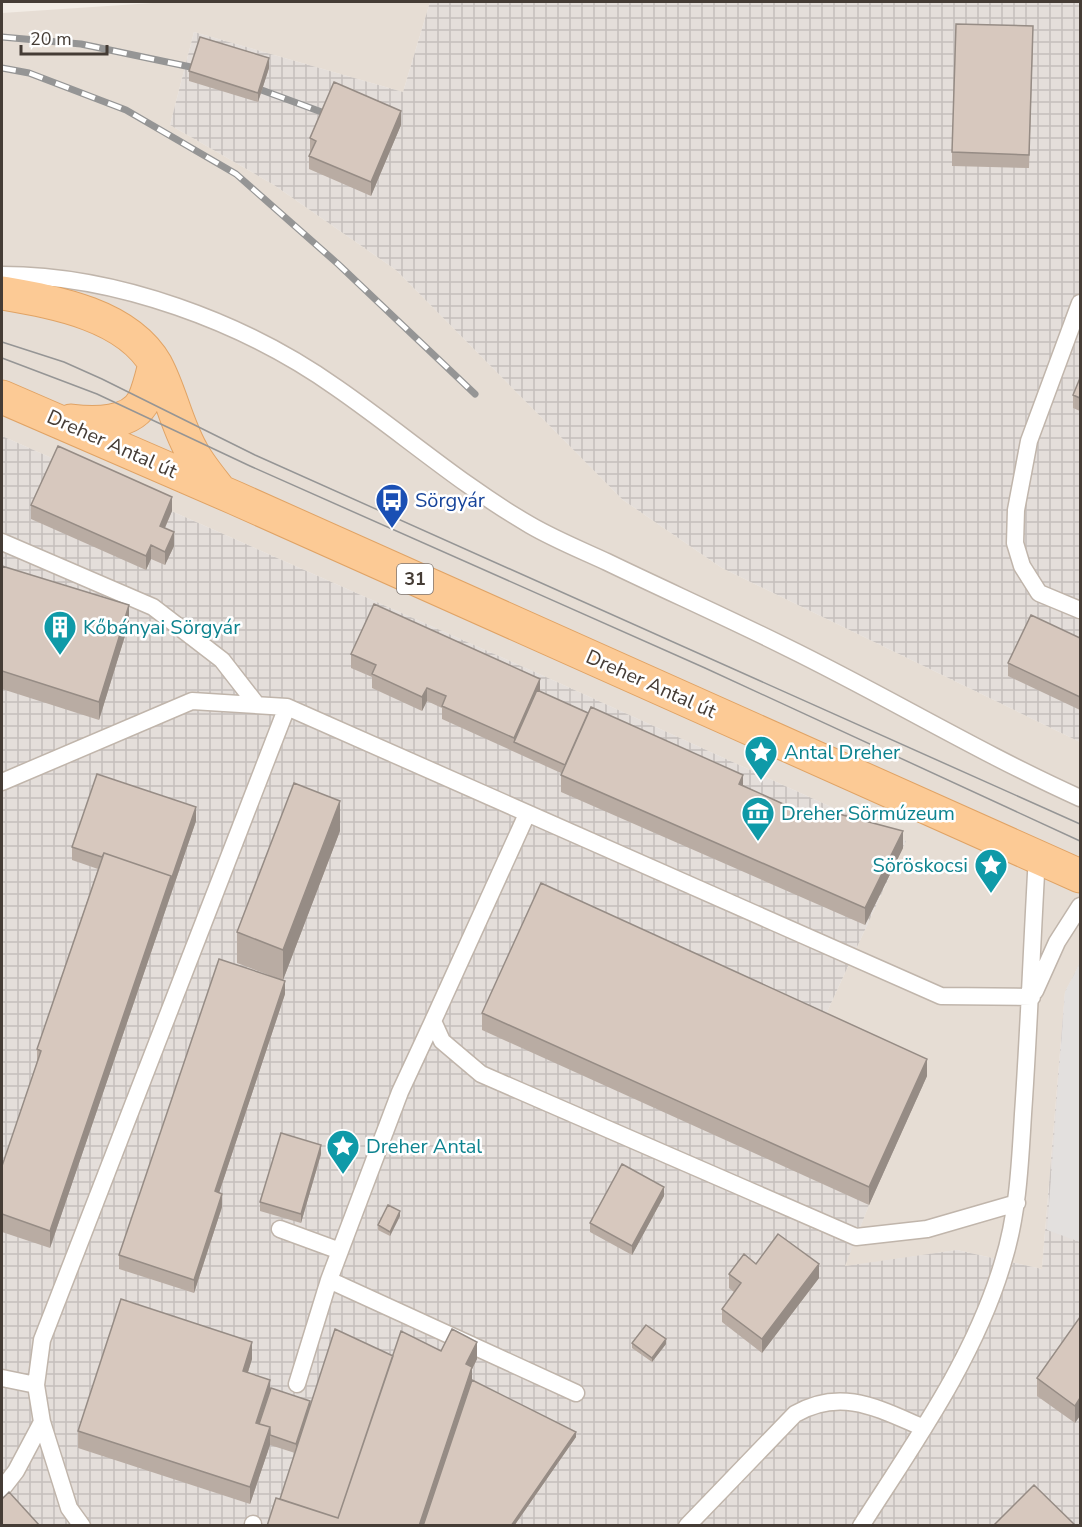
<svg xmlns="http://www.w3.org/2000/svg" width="1082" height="1527" font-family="'Nunito Sans',sans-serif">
	<defs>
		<pattern id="industrial-grid" width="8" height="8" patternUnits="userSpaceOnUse" patternTransform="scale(1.5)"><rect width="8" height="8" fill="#e4deda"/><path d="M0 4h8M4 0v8" fill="none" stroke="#c5bfbc"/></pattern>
	</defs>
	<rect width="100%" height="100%" fill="#f2ece5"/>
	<path fill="#e6ddd4" d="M168,2H430L403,92L194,32L170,125L274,185L396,270L623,500L722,568L1080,742V963L1065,992L1042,1269L957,1250L844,1267L869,1205L820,1027L906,841L546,677L2,436V13Z"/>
	<path fill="url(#industrial-grid)" d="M430,2H1080V742L722,568L623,500L396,270L274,185L170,125L194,32L403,92Z
		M2,436L546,677L906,841L820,1027L927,1076L869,1205L845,1266L957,1250L1042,1269L1065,992L1080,963V1525L2,1526Z"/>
	<path fill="#e3e0de" d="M1080,963V1242L1047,1230L1065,992Z"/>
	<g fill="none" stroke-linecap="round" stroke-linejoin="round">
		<defs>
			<path id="lane" d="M2,275C116,275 244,322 337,388C402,433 461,485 530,525C554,539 581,550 607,562C667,591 728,618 788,648C886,696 980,753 1080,798
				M1080,303L1029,441L1016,510L1015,543L1022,566L1039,593L1080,610
				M2,542L153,607L222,660L257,705
				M2,782L192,701L287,707L941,996L1032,997
				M527,814L433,1021L442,1041L481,1074L856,1237L927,1229L1017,1203
				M1035,991L1057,942L1080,906
				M433,1021L400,1092L329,1280L576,1393
				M280,1229L340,1251
				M2,1378L36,1385
				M297,1384L329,1280
				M2,1489L16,1471L42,1422
				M82,1526L69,1508L42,1422L36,1385L42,1340L287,707
				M253,1526V1524
				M687,1526L795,1414C842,1387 879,1409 924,1428
				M861,1526C914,1443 975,1358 1003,1262C1018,1214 1020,1164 1023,1114C1029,1028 1032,942 1037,856"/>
			<path id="primary" d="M2,293C53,302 127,314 156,365C170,391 176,423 191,450C198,464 210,478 220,491
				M2,397L235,498L1080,876
				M71,421C93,424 132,425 144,400C149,389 152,376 155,364"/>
		</defs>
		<use href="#lane" stroke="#c0b5ab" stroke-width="19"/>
		<use href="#primary" stroke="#e0a365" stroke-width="35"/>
		<use href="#lane" stroke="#fff" stroke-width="16"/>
		<use href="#primary" stroke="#fcca95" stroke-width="33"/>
		<path stroke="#959595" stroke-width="1.5" d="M2,342L64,362L102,379L255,455L1080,824
			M2,358L97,394L250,466L705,668L1080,841"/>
		<defs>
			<path id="rail" d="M2,37L81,44L205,70
				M2,68L29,73L126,110L236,174L338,264L475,394
				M245,84L338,118"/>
		</defs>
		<use href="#rail" stroke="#959595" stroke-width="7"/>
		<use href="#rail" stroke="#fff" stroke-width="4.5" stroke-dasharray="14" stroke-linecap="butt"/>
	</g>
	<path fill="#b9aca3" d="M1033,39L1029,168L952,166V152Z
		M269,68L258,102L189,81V71Z
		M401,125L371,196L309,169V156L311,152H310V138Z
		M1080,378V411L1073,408V395Z
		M31,505L172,511L165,528L174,546L165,565L151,559L146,570L31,519Z
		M2,566L129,623L99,720L2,689Z
		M1080,638V710L1008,676V663Z
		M351,654L540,692L812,817L903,848L865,925L561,792V773L442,719V708L427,701L422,711L372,688V677L351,668Z
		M196,821L50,1248L2,1232V1166L37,1062V1049L98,869L72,860V847Z
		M340,831L283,980L285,994L219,1193L222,1207L194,1293L119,1269V1255L274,977L237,963V932Z
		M482,1013L927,1076L869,1205L482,1030Z
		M321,1154L301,1223L260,1211V1202Z
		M664,1196L632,1255L590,1232V1223Z
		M400,1216L390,1236L378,1230V1225Z
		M756,1264L819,1278L762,1353L722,1322V1309L734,1292L729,1288V1274Z
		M1080,1317L1075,1423L1037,1396V1378Z
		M632,1343L666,1344L652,1362L632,1348Z
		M441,1351L477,1359L472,1369V1380L576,1437L514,1526H267L280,1499L295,1453L270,1445L250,1504L78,1448V1431L252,1359L248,1372L270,1388L310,1406L393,1356Z"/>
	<path fill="#968c85" d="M269,58V68L258,102V93Z
		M401,111V125L371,196V182Z
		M172,497V511L160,539V526Z
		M174,532V546L165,565V552Z
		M151,545V559L146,570V556Z
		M129,605V623L99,720V702Z
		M540,679V692L514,742V738Z
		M427,688V701L422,711V697Z
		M743,775V792L739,784Z
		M340,801V831L283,980V950Z
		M196,807V821L171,894V880Z
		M903,831V848L865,925V908Z
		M171,876V894L50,1248V1231Z
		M285,981V994L215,1205V1191Z
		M927,1059V1076L869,1205V1187Z
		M321,1145V1154L301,1223V1214Z
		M664,1187V1196L632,1255V1246Z
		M222,1194V1207L194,1293V1280Z
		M400,1211V1216L390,1236V1232Z
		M819,1264V1278L762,1353V1339Z
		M666,1339V1344L652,1362V1358Z
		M252,1342V1359L243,1388V1371Z
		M477,1342V1359L472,1369V1384L424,1526H419L466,1364Z
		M270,1380V1397L259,1432L256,1423Z
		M1080,1398V1416L1075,1423V1406Z
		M310,1401V1410L296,1453V1444Z
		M270,1427V1445L250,1504V1487Z
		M576,1432V1437L514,1526H511Z"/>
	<path fill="#d7c8be" stroke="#968c85" stroke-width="1.5" d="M956,24L1033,26L1029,155L952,152Z
		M200,37L269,58L258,93L189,71Z
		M334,82L401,111L371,182L309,156L316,141L310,138Z
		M1080,378V398L1073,395Z
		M58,446L172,497L160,526L174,532L165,552L151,545L146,556L31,505Z
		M2,566L129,605L99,702L2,671Z
		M374,604L540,679L514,738L442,706L446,696L427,688L422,697L372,674L376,665L351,654Z
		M1031,615L1080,638V697L1008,663Z
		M537,690L588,713L565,765L514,742Z
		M591,707L743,775L739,784L812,817L816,808L903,831L865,908L561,775Z
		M97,774L196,807L171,880V876L104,853L102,857L72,847Z
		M294,783L340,801L283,950L237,932Z
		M104,853L171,876L50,1231L2,1214V1166L41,1051L37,1049Z
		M541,883L927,1059L869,1187L482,1013Z
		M219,959L285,981L215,1191L222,1194L194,1280L119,1255Z
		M281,1133L321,1145L301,1214L260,1202Z
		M622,1164L664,1187L632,1246L590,1223Z
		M388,1205L400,1211L390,1232L378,1225Z
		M778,1234L819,1264L762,1339L722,1309L741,1283L729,1274L744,1254L756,1264Z
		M121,1299L252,1342L243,1371L270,1380L256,1423L270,1427L250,1487L78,1431Z
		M1080,1317V1398L1075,1406L1037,1378Z
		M646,1325L666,1339L652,1358L632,1343Z
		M335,1329L393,1356L338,1518L280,1499Z
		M452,1329L477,1342L466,1364L472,1367L419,1526H267L276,1498L338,1518L401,1331L441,1351Z
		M472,1380L576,1432L511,1526H423Z
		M271,1388L310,1401L296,1444L270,1435V1427L259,1424Z
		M1034,1485L1076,1526H997L995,1524Z
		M9,1492L40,1526H2V1499Z"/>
	<defs>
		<symbol id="bus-pin" viewBox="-11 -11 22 30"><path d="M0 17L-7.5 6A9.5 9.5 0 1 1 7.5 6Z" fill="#1a4fb4" stroke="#fff"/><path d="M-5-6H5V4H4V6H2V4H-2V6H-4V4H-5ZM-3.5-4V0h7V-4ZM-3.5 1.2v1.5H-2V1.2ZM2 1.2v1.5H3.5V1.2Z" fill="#fff"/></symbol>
		<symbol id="building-pin" viewBox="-11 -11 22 30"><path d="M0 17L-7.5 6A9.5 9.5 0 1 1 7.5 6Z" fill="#0f9aa8" stroke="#fff"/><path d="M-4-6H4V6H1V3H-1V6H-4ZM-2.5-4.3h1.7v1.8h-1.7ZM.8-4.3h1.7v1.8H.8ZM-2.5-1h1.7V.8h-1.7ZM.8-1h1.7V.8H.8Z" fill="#fff"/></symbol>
		<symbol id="sight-pin" viewBox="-11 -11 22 30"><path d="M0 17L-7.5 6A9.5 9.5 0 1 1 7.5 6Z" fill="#0f9aa8" stroke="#fff"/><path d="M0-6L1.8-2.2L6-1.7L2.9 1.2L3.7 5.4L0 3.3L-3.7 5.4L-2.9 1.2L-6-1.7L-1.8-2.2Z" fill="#fff"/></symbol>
		<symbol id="museum-pin" viewBox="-11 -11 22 30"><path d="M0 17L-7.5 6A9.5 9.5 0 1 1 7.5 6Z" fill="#0f9aa8" stroke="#fff"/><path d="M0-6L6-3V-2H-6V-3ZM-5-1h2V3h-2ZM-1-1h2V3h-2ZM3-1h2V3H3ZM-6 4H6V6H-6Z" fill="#fff"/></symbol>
	</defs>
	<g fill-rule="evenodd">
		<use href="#bus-pin" x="373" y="481" width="38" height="52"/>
		<use href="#building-pin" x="41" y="608" width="38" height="52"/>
		<use href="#sight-pin" x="742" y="733" width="38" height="52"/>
		<use href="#museum-pin" x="739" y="794" width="38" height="52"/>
		<use href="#sight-pin" x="972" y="846" width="38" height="52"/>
		<use href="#sight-pin" x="324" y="1127" width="38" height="52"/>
	</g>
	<g text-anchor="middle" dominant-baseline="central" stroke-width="5" stroke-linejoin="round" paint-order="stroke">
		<rect fill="#fff" stroke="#7d7672" stroke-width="1.5" x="397" y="564" width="36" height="30" rx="4.5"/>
		<g font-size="18" font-weight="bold" fill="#453c35">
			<text x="415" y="579">31</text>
		</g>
		<g font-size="20" fill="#453c35" stroke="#fff">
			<text transform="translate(112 444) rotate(24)">Dreher Antal út</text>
			<text transform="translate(651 684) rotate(24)">Dreher Antal út</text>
		</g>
		<g font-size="20" fill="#164399" stroke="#fff" text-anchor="start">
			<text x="415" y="500">Sörgyár</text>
		</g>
		<g font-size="20" fill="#0d838f" stroke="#fff" text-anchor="start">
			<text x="83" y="627">Kőbányai Sörgyár</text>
			<text x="784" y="752">Antal Dreher</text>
			<text x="781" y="813">Dreher Sörmúzeum</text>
			<text x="968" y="865" text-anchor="end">Söröskocsi</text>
			<text x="366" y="1146">Dreher Antal</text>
		</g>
	</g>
	<rect width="1082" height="1527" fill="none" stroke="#453c35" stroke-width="6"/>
	<path d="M21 45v9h86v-9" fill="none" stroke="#453c35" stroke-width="3"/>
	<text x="30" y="45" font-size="18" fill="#453c35" stroke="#ffffff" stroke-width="4.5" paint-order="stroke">20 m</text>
</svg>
